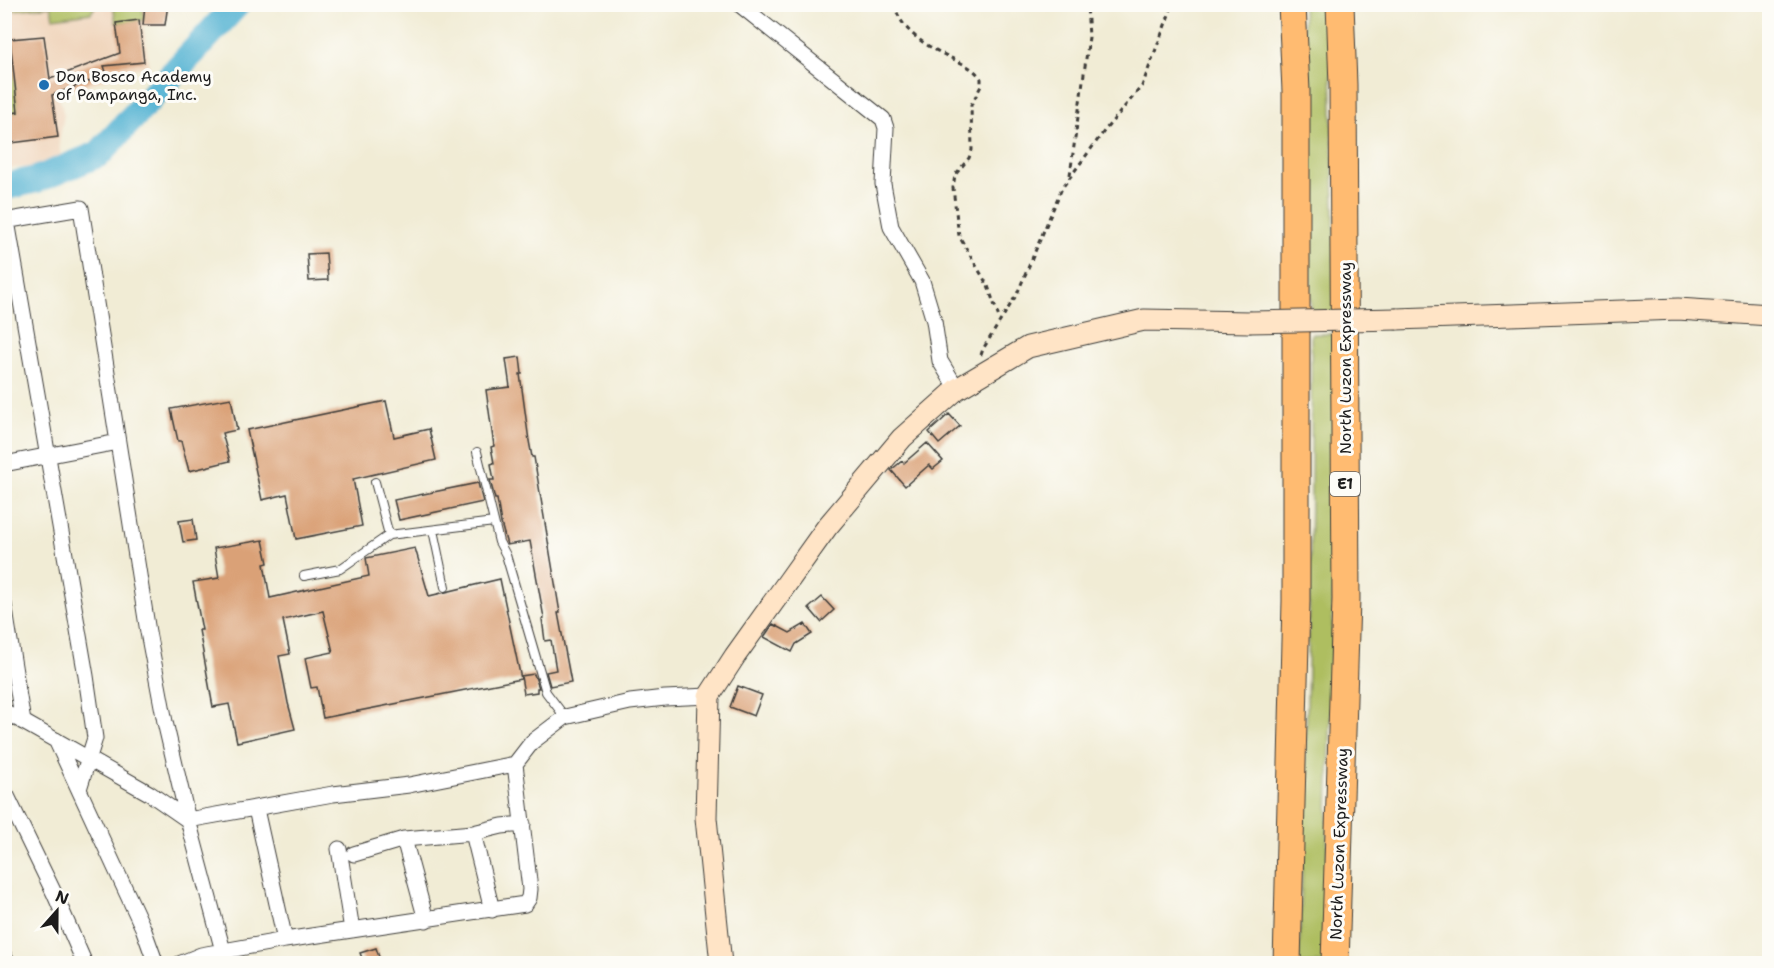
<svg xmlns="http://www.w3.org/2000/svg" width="1774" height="968" font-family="'Shantell Sans',sans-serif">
	<rect width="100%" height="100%" fill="#fdfcf7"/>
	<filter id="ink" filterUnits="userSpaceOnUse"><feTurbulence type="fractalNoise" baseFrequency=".0167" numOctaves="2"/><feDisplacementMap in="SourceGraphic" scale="12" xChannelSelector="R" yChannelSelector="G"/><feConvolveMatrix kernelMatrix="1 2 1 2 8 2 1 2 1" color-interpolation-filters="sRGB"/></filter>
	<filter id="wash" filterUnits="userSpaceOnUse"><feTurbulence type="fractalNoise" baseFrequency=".008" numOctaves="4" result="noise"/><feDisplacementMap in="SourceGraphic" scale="24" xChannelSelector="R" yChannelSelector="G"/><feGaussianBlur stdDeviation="1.35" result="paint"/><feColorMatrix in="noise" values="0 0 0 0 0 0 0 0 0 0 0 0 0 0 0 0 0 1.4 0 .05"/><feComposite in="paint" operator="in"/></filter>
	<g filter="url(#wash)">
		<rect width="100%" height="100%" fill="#f1ecd5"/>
		<path fill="#f0d5bc" d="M4,5H168L165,25H143L149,66L123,70L110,78L58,93L64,115L59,142L62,167L5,168Z"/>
		<path fill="#aebe61" stroke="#656d3e" stroke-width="1.5" d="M5,4H96V5L91,13L53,18L51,6L5,11Z
			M113,5H142L145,20L116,23Z
			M1303,5H1330L1336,312H1311Z
			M11,47L18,112L5,114V48Z
			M1311,334H1336L1332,666L1324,963L1299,964C1306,754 1313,544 1311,334Z"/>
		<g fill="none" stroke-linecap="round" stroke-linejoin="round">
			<path stroke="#54b3d3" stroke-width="27" d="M4,187L38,179L99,154L237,4"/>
		</g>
		<g id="blocks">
			<path fill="#daa177" d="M145,4H168L165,25H143Z
				M139,20L144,62L104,66L107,75L52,95L58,137L4,144V114L18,112L10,39L44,36L50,79L120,53L116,23Z
				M326,253L328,280L309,281L307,254Z
				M520,357L522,374H520L529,441L532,457H534L560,613H558L571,682L550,686L546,672L556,670L551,640L545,641L542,619L544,618L530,541L507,545L501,523L497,499H495L490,480H494L491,464L494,463L491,447L494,446L486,390L510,387L506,359Z
				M231,398L237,430L222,433L230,461L189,471L181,441H178L171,409Z
				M386,401L394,437L429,429L436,460L353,479L362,526L296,539L287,494L262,500L247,430Z
				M949,414L960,426L939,444L929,432Z
				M927,443L943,461L933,469L929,465L905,486L891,470L902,461L904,463Z
				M478,483L483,502L399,520L394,500Z
				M193,519L196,540L183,542L179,521Z
				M263,540L268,563L264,564L270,598L369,576L366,558L415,548L429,596L500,579L521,679L323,718L317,687L311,688L305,658L333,652L323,611L283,620L290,654L279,656L288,703L295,729L237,742L229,704L213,707L199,630H202L193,582L219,578L214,548Z
				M822,597L834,610L821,622L809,608Z
				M773,624L790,633L805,624L812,634L796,644L792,652L764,637Z
				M534,674L539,688H537V692L524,694L521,676Z
				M738,686L762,695L754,716L730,707Z
				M376,948L381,963H364L360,953Z"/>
		</g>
	</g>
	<g filter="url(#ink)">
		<use href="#blocks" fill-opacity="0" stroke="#3c3b38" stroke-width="1.5"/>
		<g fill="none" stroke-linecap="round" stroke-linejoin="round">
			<defs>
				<path id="lane" d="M477,452L499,542L506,555L546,692L565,717
					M375,482L389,535
					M433,530L445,587
					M304,576L340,569L389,535L494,522"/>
				<path id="street" d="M739,4L883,119L886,128L883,184L891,227L922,281L934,321L940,361L957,389
					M4,221L81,208L148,632L165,722L188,820L223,951
					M7,221L86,676L95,738L79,789
					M4,464L118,442
					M4,604L23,722
					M4,711L149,793L188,820L333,794L409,785L515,764L532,742L565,717L630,702L665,698L709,696
					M56,740L143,928L156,964
					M4,794L7,796L55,895L85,964
					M256,809L285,940
					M473,833L492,910
					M404,839L426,920
					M339,849L352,930
					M354,854L404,839L473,833L502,826L523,824
					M4,956L8,964
					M179,964L201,955L285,940L525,904L529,898L530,889L515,764"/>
				<path id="secondary" d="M1397,319L1678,309L1770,315
					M721,964L706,818L709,696L735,656L827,527L902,438L957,389L1028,347L1144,320L1249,322"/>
				<path id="highway" d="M1287,964L1296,601V91L1292,4
					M1335,964L1346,599L1343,85L1340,4"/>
			</defs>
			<use href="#lane" stroke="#3c3b38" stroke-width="10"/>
			<use href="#street" stroke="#3c3b38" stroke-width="17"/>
			<use href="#secondary" stroke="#3c3b38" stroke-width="23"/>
			<use href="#highway" stroke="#3c3b38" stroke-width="29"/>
			<path stroke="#3c3b38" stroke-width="3" stroke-dasharray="4.5 4.5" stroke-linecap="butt" d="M894,4C902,34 929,47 955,60C965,65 975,69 981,79V86L971,105L972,150L969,158L955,175L953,188L959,236L988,286L1000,321
				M1070,175L1089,37L1087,4
				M981,355L983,349L1017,294L1062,188L1105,130L1142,86L1173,4"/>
			<use href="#lane" stroke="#fff" stroke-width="8"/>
			<use href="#street" stroke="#fff" stroke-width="15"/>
			<use href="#secondary" stroke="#ffe4c6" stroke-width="21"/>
			<use href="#highway" stroke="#ffbb71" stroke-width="27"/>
			<defs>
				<path id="secondary-bridge" d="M1249,322L1397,319"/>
			</defs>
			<use href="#secondary-bridge" stroke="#3c3b38" stroke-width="23" stroke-linecap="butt"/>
			<use href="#secondary-bridge" stroke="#ffe4c6" stroke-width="21"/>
		</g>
	</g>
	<circle fill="#1f6fb2" stroke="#fdfcf7" stroke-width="2" cx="44" cy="85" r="6"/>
	<g text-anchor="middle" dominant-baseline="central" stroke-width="6" stroke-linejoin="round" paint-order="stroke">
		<rect fill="#fdfcf7" stroke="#605f5e" stroke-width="1.5" x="1330" y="472" width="30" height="24" rx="4.5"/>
		<g font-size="15" font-weight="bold" fill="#1c1c1c">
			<text x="1345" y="484">E1</text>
		</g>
		<g font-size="16" fill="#1c1c1c" stroke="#fdfcf7" text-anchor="start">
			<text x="56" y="76">Don Bosco Academy<tspan x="56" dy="18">of Pampanga, Inc.</tspan></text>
		</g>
		<g font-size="16" fill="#1c1c1c" stroke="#fdfcf7">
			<text transform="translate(1345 358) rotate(-90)">North Luzon Expressway</text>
			<text transform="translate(1339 844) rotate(-88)">North Luzon Expressway</text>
		</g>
	</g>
	<rect width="1774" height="968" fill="none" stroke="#fdfcf7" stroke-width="24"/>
	<g transform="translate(57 911) rotate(21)" stroke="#fdfcf7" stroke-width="4.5" paint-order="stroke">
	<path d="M0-4.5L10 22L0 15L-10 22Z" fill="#1c1c1c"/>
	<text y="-9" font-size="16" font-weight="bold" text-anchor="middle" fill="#1c1c1c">N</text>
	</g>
</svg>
